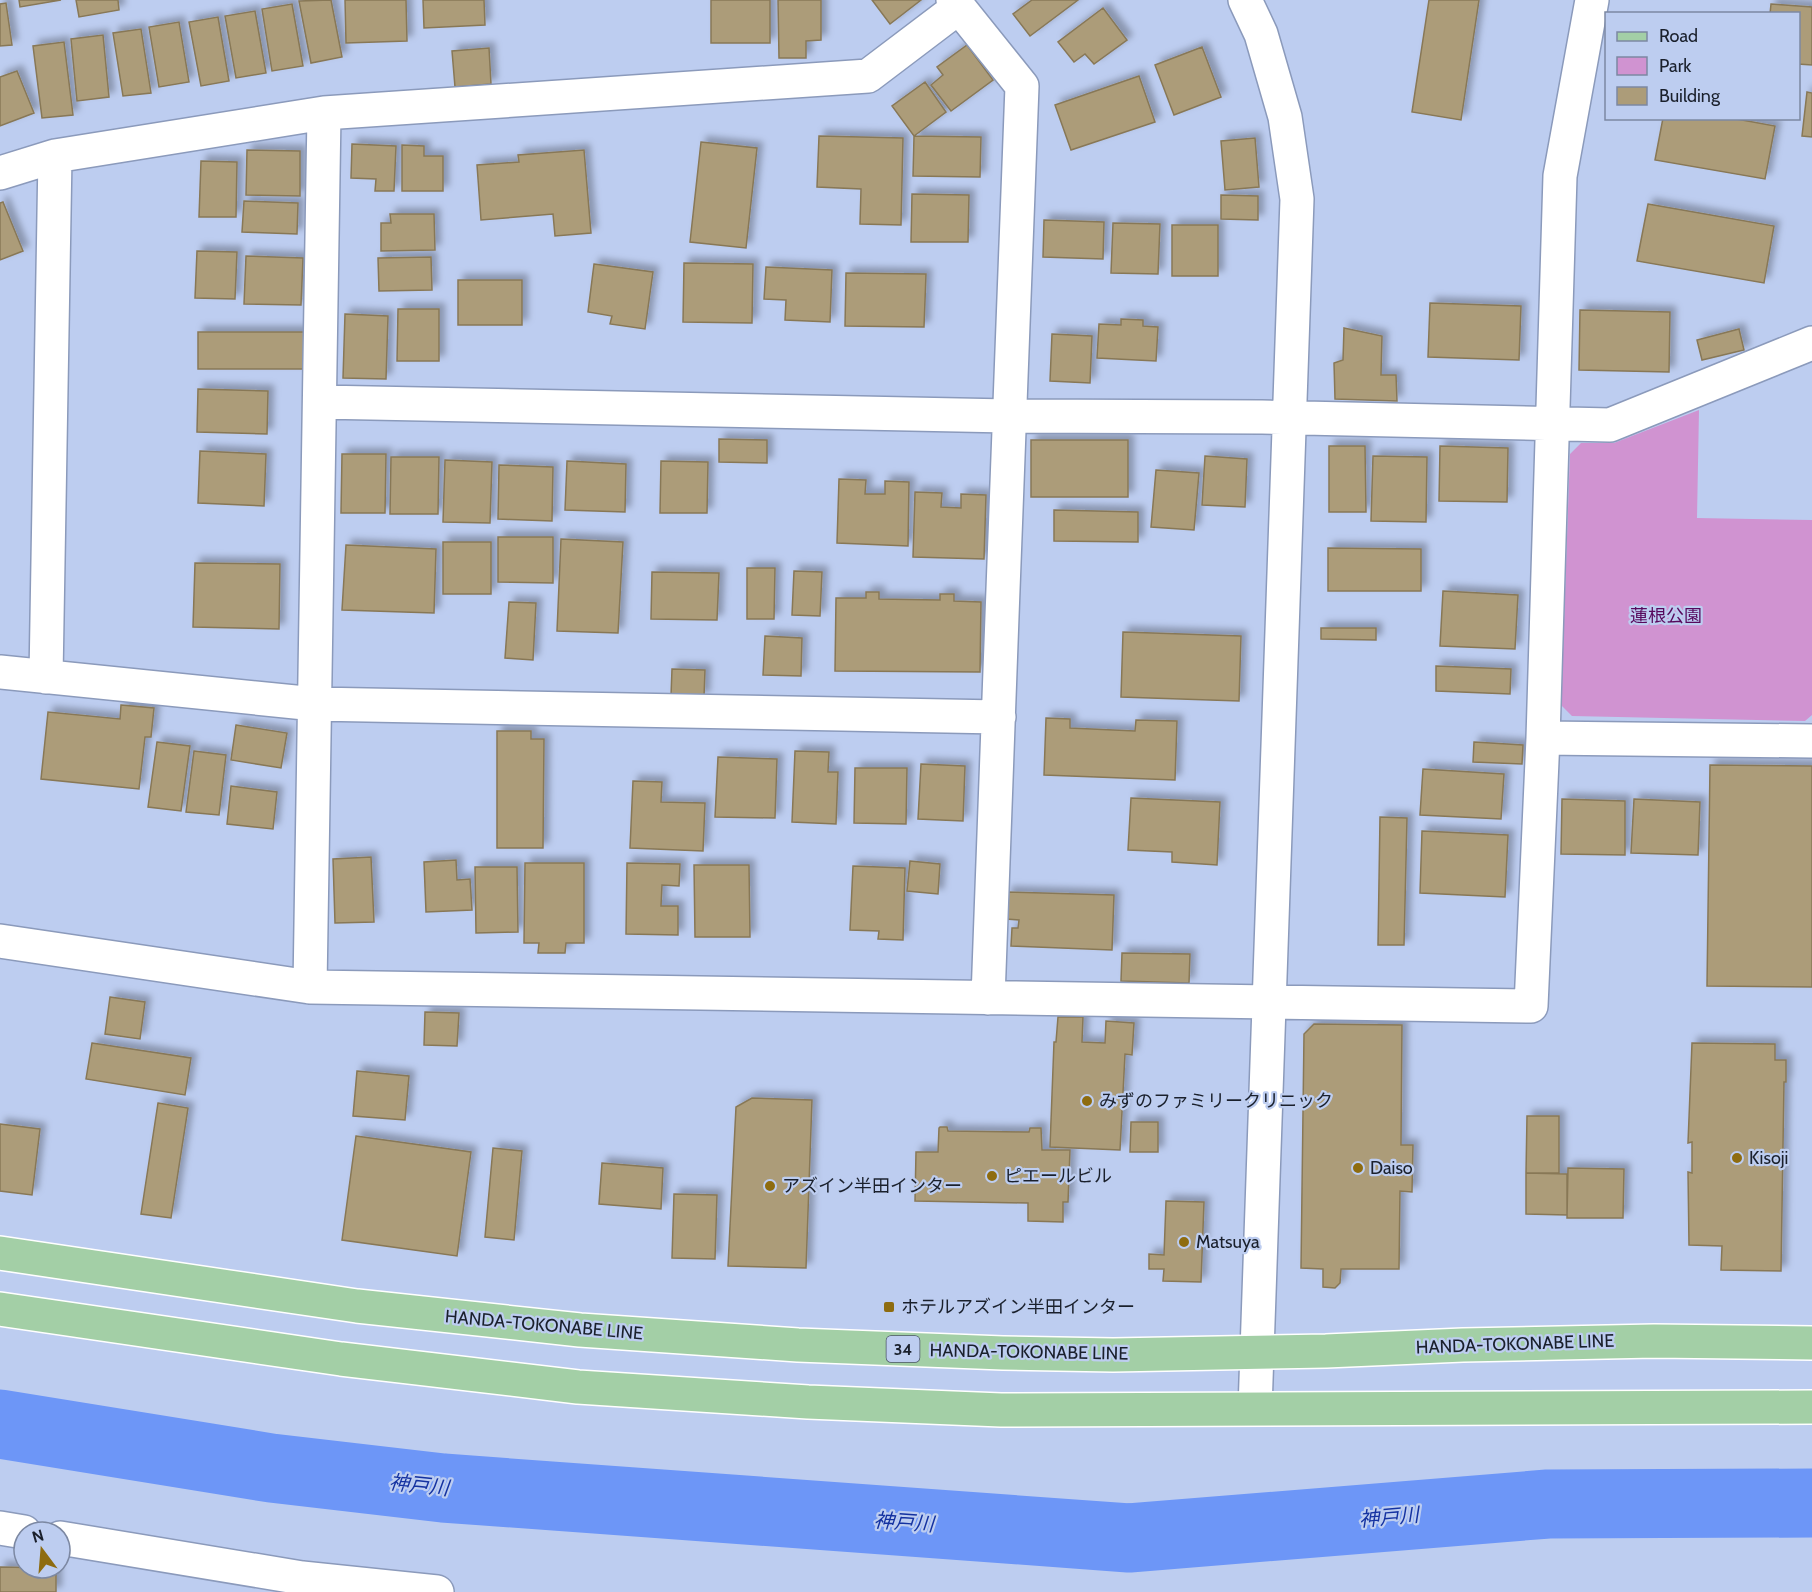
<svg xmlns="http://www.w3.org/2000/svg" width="1812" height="1592" font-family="Cabin,'Noto Sans JP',sans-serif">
	<defs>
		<filter id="shadow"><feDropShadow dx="5.5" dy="-5.5" stdDeviation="3" flood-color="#0004"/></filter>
	</defs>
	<rect width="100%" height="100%" fill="#bdcdf0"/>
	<path fill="#d093d1" d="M1699,410L1697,518L1812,520V715L1805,721L1572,716L1561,705L1570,454L1581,443H1614Z"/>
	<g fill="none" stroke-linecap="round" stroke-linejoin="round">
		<path stroke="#6d96f7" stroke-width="69" d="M0,1424L271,1468L443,1488L1129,1538L1548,1504L1812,1503"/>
	</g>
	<path fill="#ac9c79" stroke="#887857" stroke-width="1.5" filter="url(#shadow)" d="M19,0H61L20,7Z
		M76,0H118L119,10L79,17Z
		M331,0L342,57L311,63L299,1Z
		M345,0H406L407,41L346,43Z
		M423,0H484L485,25L424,28Z
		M711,0H770V43H711Z
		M778,0H821V40L806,41V58H779Z
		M872,0H921L890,24Z
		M1032,0H1078L1030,36L1013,14Z
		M1429,0H1479L1461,120L1412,112Z
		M6,3L12,45L0,46V4Z
		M292,4L303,66L272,71L262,9Z
		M1771,4L1812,7V65L1798,64V14H1770Z
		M1103,8L1127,40L1094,64L1085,54L1074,62L1058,42Z
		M255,11L266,73L236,78L225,16Z
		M218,17L229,81L201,86L189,22Z
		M179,22L189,82L159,87L149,27Z
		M141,29L151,93L123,96L113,33Z
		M103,35L109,97L77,101L71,39Z
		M64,42L73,115L42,118L33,46Z
		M967,45L993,80L951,111L931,85L943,75L937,67Z
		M1202,47L1221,97L1174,115L1155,65Z
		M489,48L491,84L455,87L452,51Z
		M17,71L34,113L0,126V77Z
		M1139,76L1155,122L1071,150L1055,105Z
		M925,82L946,112L914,136L892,106Z
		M1807,92L1812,93V137L1802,136Z
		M1663,118H1731L1775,126L1765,179L1655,160Z
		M819,136L903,138L901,225L860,224L861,189L817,187Z
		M914,136L981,137L980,177L913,176Z
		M1255,138L1259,187L1225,190L1221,141Z
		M701,142L757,148L746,248L690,242Z
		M352,144L396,146L394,191H375L376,179L351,178Z
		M402,145L424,146V156H443V191H402Z
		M247,150L300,151V196L246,195Z
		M584,150L591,233L555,236L553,214L481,220L477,165L519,162L518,155Z
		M201,161L237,162L236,217H199Z
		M912,194L969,195L968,242H911Z
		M1221,195L1258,196V220L1221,219Z
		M244,201L298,203L297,234L242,232Z
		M3,202L23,251L0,260V203Z
		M1648,204L1774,226L1764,283L1637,261Z
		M390,214H434L435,250L381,251V223H391Z
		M1044,220L1104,222L1103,259L1043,257Z
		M1113,223L1160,224L1158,274L1111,273Z
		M1172,225H1218V276H1172Z
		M197,251L237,252L235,299L195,298Z
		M246,256L303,258L301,305L244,304Z
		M431,257L432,290L379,291L378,258Z
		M684,263L753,264L752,323L683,322Z
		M594,264L653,272L645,329L610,324L612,316L588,312Z
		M766,267L832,270L830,322L785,320L786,300L764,299Z
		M846,273L926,274L924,327L845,326Z
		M458,280H522V325H458Z
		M1430,303L1521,306L1519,360L1428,357Z
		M398,309H439V361H397Z
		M1580,310L1670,312L1669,372L1579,370Z
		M345,314L388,316L386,379L343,378Z
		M1121,319L1143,320V326L1158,327L1156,361L1097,358L1099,324L1121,325Z
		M1344,328L1382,336L1381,375H1396L1397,401L1335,399L1334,363L1343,360Z
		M1739,329L1744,350L1702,360L1697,340Z
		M198,332H305L304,369H198Z
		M1052,334L1092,336L1090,383L1050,381Z
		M198,389L268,391L267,434L197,432Z
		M719,439L767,440V463L719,462Z
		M1031,440H1128V497H1031Z
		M1329,446H1365L1366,512H1329Z
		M1440,446L1508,448L1507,502L1439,501Z
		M200,451L266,454L264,506L198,503Z
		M342,454H386L385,513H341Z
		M1205,456L1247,459L1245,507L1202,505Z
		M1373,456L1427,457L1426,522L1371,521Z
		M391,457H439L438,514H390Z
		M445,460L492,462L490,523L443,522Z
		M567,461L626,464L625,512L565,510Z
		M661,461L708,462L707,513H660Z
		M499,465L553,467L552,521L498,519Z
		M1156,470L1199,473L1194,530L1151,527Z
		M839,479L866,480L865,494H885V481L909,482L908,546L837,543Z
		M915,492L942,493L941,507L961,508V494L986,495L984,559L913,557Z
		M1054,510L1138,512V542L1054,541Z
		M498,537H553V583L498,582Z
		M561,539L623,542L618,633L557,631Z
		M443,542H491V594H443Z
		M346,545L436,549L434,613L342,610Z
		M1328,548L1421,549V591H1328Z
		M195,563L280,564L279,629L193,627Z
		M747,568H775L774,619H747Z
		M794,571L822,572L820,616L792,615Z
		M652,572L719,573L717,620L651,619Z
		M1443,591L1518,595L1515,649L1440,646Z
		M866,592H879V599L940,600V594H954V601L981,602L980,672L835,671L836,598H866Z
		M509,602L536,603L533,660L505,658Z
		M1321,628H1376V640L1321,639Z
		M1123,632L1241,636L1239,701L1121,697Z
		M765,636L802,638L801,676L763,675Z
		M1436,666L1511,669L1510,694L1436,691Z
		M672,669L705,670L704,697L671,696Z
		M121,705L154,708L151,737H145L139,789L41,779L48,712L120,719Z
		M1046,718L1070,719V728L1135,731L1136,720L1177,721L1175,780L1044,775Z
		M236,725L287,733L281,768L231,760Z
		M497,731H531V739H544L543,848H497Z
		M157,742L190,746L181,811L148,807Z
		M1474,742L1523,745L1522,764L1473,762Z
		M194,751L226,755L219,815L186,812Z
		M795,751L829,752L828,772H838L836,824L792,822Z
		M718,757L777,759L775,818L715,817Z
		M921,764L965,766L963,821L918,819Z
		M1710,765L1812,766V987L1707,986Z
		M855,768H907L906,824L854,823Z
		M1423,769L1504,774L1501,819L1420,815Z
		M633,781L662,782L661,802L705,803L703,851L630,848Z
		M231,786L277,792L273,829L227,824Z
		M1131,798L1220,802L1217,865L1172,862V852L1128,850Z
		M1562,799L1625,801V855L1561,854Z
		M1634,799L1700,802L1698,855L1631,853Z
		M1380,817L1407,818L1404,945H1378Z
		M1422,831L1508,835L1505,897L1420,893Z
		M371,857L374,922L335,923L333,859Z
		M456,860L457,880L470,879L472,910L426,912L424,862Z
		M910,861L940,864L938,894L907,891Z
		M525,863H584V943H566L565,953H538L539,943H524Z
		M627,863L680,864L679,886L662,885L661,906H678V935L626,934Z
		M694,865H749L750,937H695Z
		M853,866L905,868L903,940L878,939L879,931L850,930Z
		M475,867H517L518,932L476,933Z
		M1007,892L1114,895L1112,950L1011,946L1012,928H1018L1019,920L1006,919Z
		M1122,953L1190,954L1189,983L1121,981Z
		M110,997L145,1002L140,1039L105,1034Z
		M425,1012L459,1013L457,1046L424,1045Z
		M1058,1017H1083L1082,1042L1105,1043L1106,1021L1134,1023L1132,1055L1125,1054L1120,1150L1050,1147L1054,1042H1056Z
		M1314,1024L1402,1025L1401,1145H1413L1412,1192L1400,1191L1399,1269H1341L1340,1283L1335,1288L1323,1287V1269L1301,1268L1304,1034Z
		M92,1043L191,1058L185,1095L86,1079Z
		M1692,1043L1775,1044V1060H1786V1082H1784L1781,1271L1721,1270L1722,1246L1689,1245L1688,1172L1692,1173V1142L1688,1143Z
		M357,1071L409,1076L405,1120L353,1116Z
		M752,1098L812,1100L806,1268L728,1266L736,1107Z
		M158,1103L188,1108L171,1218L141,1214Z
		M1527,1116H1559V1173H1526Z
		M1131,1122H1158V1152H1130Z
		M0,1124L40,1129L32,1195L0,1191Z
		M940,1127H947L948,1131L1029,1132L1030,1128H1041L1042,1150H1070L1068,1202H1063V1222L1028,1221V1203L915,1201L916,1152H938L939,1128Z
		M356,1136L471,1152L457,1256L342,1240Z
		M493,1148L522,1151L514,1240L485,1237Z
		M602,1163L663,1168L661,1209L599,1204Z
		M1568,1168L1624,1169L1623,1218H1567Z
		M1526,1173L1567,1174V1215L1526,1214Z
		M674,1194L717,1195L715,1259L672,1258Z
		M1166,1201L1204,1202L1201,1282L1163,1281L1164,1269H1149V1254L1164,1255Z
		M0,1567L56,1568V1592H0Z"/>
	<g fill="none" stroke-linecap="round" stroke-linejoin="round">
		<defs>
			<path id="minor" d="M953,0L1022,86C1009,390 1000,694 988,998
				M1245,0L1261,34L1285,117L1297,199L1255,1409
				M0,173L55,156L324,113L868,76L959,7
				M320,402L1008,416L1262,417L1610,425L1812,343
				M0,672L315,704L999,717
				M46,677L55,156
				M1543,738L1812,741
				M0,941L310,987L1531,1006L1543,738L1560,176L1592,0
				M310,987L324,113
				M0,1528L24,1532
				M60,1538L302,1578L437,1592"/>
			<path id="major" d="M0,1253L357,1306L580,1330L798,1345L1003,1353L1113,1355L1326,1351L1463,1345L1654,1341L1812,1343
				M0,1309L341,1359L578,1387L808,1402L1001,1410L1812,1407"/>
		</defs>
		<use href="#minor" stroke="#8b9abb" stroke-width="36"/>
		<use href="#major" stroke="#fff" stroke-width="36"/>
		<use href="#minor" stroke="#fff" stroke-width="33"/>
		<use href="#major" stroke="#a3cfa6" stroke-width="33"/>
	</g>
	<g fill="#8e6c10" stroke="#bdcdf0" stroke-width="2">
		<circle cx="1087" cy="1101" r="6"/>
		<circle cx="1737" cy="1158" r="6"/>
		<circle cx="1358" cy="1168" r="6"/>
		<circle cx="992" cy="1176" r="6"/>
		<circle cx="770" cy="1186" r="6"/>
		<circle cx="1184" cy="1242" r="6"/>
		<rect x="883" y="1301" width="12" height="12" rx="3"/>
	</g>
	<g text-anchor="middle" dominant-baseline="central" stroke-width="4.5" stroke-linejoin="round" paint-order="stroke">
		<rect fill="#bdcdf0" stroke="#4b5467" stroke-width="1.5" x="886.5" y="1336" width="33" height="26" rx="4.5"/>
		<g font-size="16" font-weight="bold" fill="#1a202c">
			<text x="903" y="1349">34</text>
		</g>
		<g font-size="18" fill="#57085c" stroke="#bdcdf0">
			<text x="1666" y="616">蓮根公園</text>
		</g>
		<g font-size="18" fill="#1a202c" stroke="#bdcdf0" text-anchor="start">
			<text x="1099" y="1101">みずのファミリークリニック</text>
			<text x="1749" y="1158">Kisoji</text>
			<text x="1370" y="1168">Daiso</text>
			<text x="1004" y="1176">ピエールビル</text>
			<text x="782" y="1186">アズイン半田インター</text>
			<text x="1196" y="1242">Matsuya</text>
			<text x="901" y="1307">ホテルアズイン半田インター</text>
		</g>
		<g font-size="18" fill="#1a202c" stroke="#bdcdf0">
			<text transform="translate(544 1325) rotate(5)">HANDA-TOKONABE LINE</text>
			<text transform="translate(1515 1344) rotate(-2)">HANDA-TOKONABE LINE</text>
			<text transform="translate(1029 1352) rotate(1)">HANDA-TOKONABE LINE</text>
		</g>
		<g font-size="20" font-style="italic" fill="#1432a1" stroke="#bdcdf0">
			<text transform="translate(419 1485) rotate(6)">神戸川</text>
			<text transform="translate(1389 1517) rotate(-5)">神戸川</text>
			<text transform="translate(904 1522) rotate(4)">神戸川</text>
		</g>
	</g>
	<rect x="1605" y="12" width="195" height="108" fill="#bdcdf0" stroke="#7c88a2" stroke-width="1.5"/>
	<rect x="1617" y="32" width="30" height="9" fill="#a3cfa6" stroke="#7c88a2" stroke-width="1.5"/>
	<text x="1659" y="42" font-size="18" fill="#1a202c">Road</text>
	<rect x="1617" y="57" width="30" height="18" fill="#d093d1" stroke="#7c88a2" stroke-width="1.5"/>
	<text x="1659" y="72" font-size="18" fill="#1a202c">Park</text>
	<rect x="1617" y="87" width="30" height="18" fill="#ac9c79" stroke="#7c88a2" stroke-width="1.5"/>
	<text x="1659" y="102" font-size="18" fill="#1a202c">Building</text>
	<g transform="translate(42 1550) rotate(344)"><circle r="28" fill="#bdcdf0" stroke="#7c88a2" stroke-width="1.5"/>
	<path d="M0-4.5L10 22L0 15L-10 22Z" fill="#8e6c10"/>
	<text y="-9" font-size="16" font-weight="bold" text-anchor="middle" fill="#1a202c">N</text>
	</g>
</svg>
